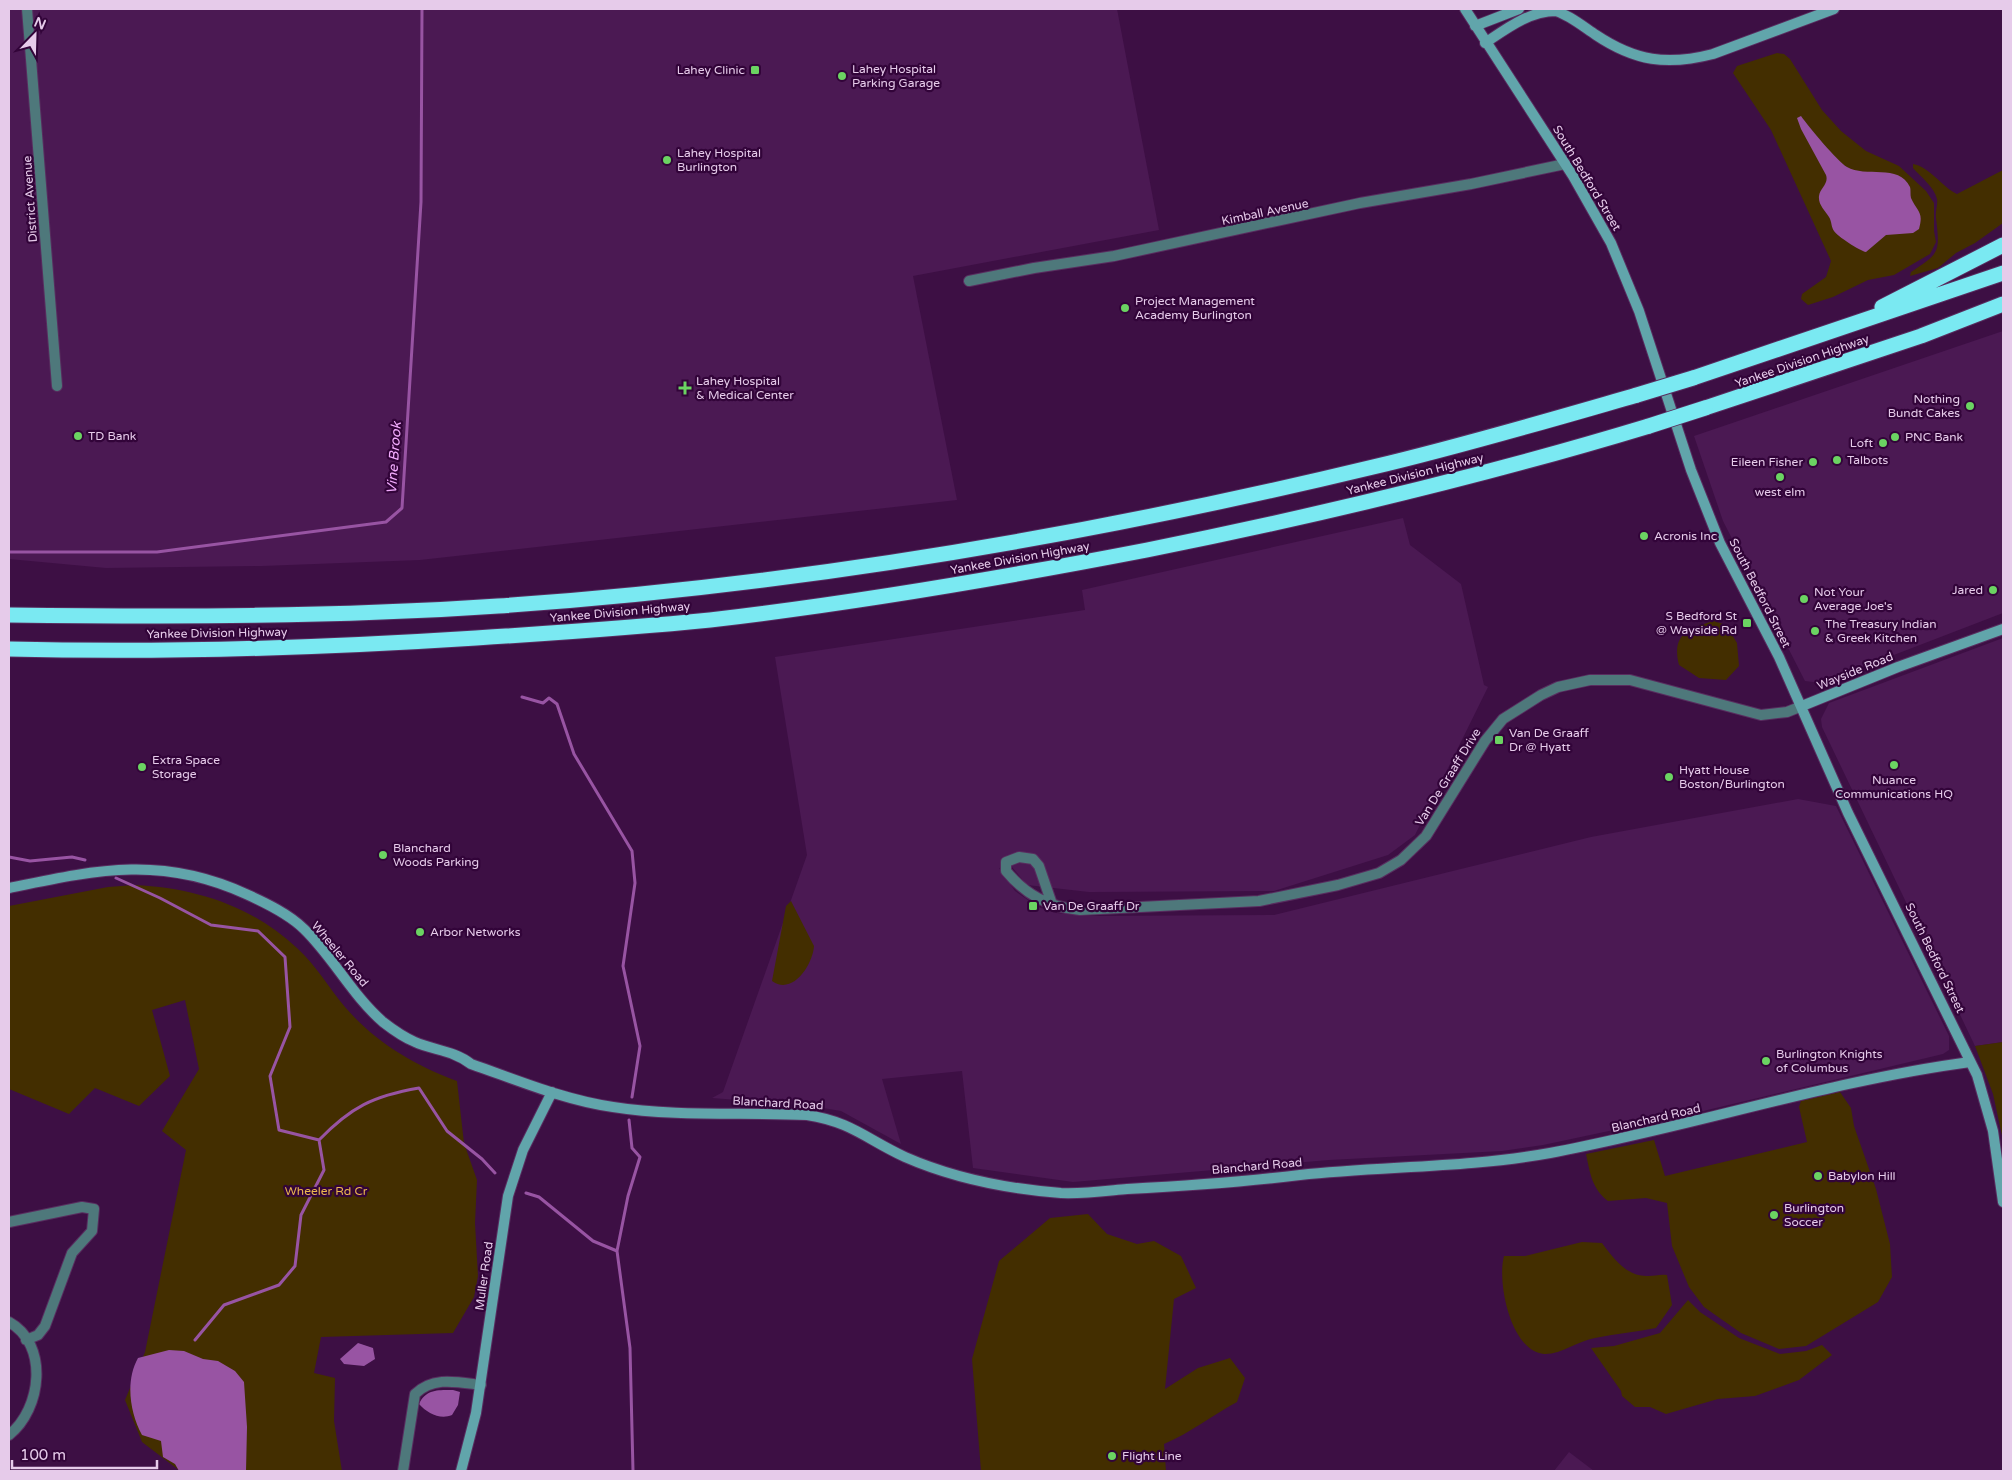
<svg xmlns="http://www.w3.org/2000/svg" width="2012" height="1480" font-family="'Varela Round',sans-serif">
	<rect width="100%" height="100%" fill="#3d0f44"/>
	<path fill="#4b1953" d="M9,9H1117L1159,230L913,276L957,500L420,560L262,566L106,568L9,559Z
		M2003,331V613L1821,683L1805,681L1723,521L1694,436Z
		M1403,518L1410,545L1461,584L1484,685L1488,687L1415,835L1388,855L1274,891L1089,892L1027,885L1012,867L999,868L1015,891L1038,907L1056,913L1087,916L1274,915L1591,837L1798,799L1836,806L1949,1036V1050L1943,1054L1703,1111L1543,1145L1502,1151L1329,1160L1073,1182L973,1168L962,1071L882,1079L901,1144L841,1111L805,1105L712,1098L723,1092L807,855L775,657L1085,610L1082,590Z
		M2003,638V1042L1975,1046L1822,727L1821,719L1829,703Z
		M1569,1452L1594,1471H1554Z"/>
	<path fill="#432e00" d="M1777,53L1784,54L1790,59L1822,110L1841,131L1866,151L1899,166L1926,191L1934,203V231L1936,242L1930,254L1894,275L1868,280L1833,297L1808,305L1801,299L1802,294L1826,277L1831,261L1771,130L1733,73L1737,66Z
		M1913,164C1930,167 1942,187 1957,194L2003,170V223L1975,243L1956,253L1938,268L1910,276L1911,272C1940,253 1940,252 1936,218C1935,212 1938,205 1937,199C1934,187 1921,177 1913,168Z
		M1714,621L1726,625L1737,643L1739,666L1726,680L1699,678L1679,665C1671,634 1689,628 1714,621Z
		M135,885C196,888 252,906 297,948C316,965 329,988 345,1007C375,1042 414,1065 457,1081L464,1143L477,1180L475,1223L478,1276L474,1297L453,1333L321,1337L314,1373L335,1378L334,1421L342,1471H180L142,1442L125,1400L145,1352L186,1150L162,1131L199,1069L185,1000L152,1010L170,1076L139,1106L95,1088L69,1114L9,1089V906L108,887Z
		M791,901L814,946C813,964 793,996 772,981L786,906Z
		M2003,1042V1140L1993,1094L1975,1046Z
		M1840,1092L1851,1108L1854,1126L1876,1189L1890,1244L1892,1277L1878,1302L1806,1346L1779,1349L1741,1333L1704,1307L1689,1287L1672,1246L1667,1203L1646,1198L1608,1201C1592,1189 1590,1173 1586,1154L1654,1140L1665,1176L1807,1142L1799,1107L1801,1101Z
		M1088,1214L1107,1234L1137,1244L1154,1241L1181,1256L1196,1288L1174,1299L1165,1389L1198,1368L1230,1358L1245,1378L1237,1402C1213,1415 1190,1433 1164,1444L1166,1471H981L972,1359L999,1261L1050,1218Z
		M1582,1242L1602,1243C1613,1258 1627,1277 1648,1276C1655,1276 1660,1274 1667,1275L1672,1305L1656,1328C1635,1332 1615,1334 1595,1338C1578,1341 1560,1355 1544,1354C1510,1351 1497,1281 1504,1256H1525Z
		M1688,1300L1700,1312L1739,1338L1780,1354L1806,1351L1822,1345L1832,1355L1799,1380L1755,1396L1718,1399L1666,1414L1650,1407H1635L1622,1396L1621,1391L1591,1348L1614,1346L1660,1333Z"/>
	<path fill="#9854a3" d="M1801,116C1808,126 1838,162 1847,167C1865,178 1899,163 1910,187C1911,190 1910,194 1911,198C1917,212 1924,211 1919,229L1913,233L1886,235L1866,252C1860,251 1837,236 1834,231C1831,227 1832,222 1829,217C1825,210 1818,205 1819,196C1820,188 1829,184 1826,175L1801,129L1797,118Z
		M358,1343L373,1348L375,1359L364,1366L344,1364L340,1359Z
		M169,1350L184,1351L203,1359L218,1361L235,1371L244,1382L247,1427L246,1471H179L175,1464L163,1457L161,1441L142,1435C130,1413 125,1381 138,1358Z
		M453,1390L460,1392L458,1405L452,1415C440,1420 427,1413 419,1404C426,1389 438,1390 453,1390Z"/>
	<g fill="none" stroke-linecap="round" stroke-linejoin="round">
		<path stroke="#9854a3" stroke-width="3" d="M9,552H157L386,522L402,508L421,202L422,9
			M522,697L543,703L549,698L557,704L574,754L632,851L635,883L623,966L640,1046L632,1097
			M9,857L30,861L72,857L85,860
			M116,878L160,898L211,925L258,931L285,957L290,1027L270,1076L279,1130L319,1140
			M629,1120L632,1148L640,1157L628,1196L617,1251L630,1348L633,1471
			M319,1140C351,1107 373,1096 419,1088L447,1131L482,1159L495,1173
			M526,1193L539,1197L593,1241L617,1251
			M195,1340L224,1305L279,1285L295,1266L301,1215L324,1170L319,1140"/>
		<defs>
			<path id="street" d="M27,9L57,386
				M969,281L1034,268L1114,256L1360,203L1471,184L1565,164
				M1052,904L1039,866L1033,859L1019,857L1006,862V871C1026,895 1048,907 1080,910L1259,901L1338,885L1379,873L1401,860L1426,836L1485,741L1503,719L1541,695L1558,687L1590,680H1630L1761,715L1787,712L1802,706
				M9,1222L82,1207L94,1209L92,1231L72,1253L45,1326L38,1335L26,1340
				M9,1322C49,1344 42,1409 9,1435
				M403,1471L415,1394C433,1376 457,1382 481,1385"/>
			<path id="secondary" d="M1465,9L1573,176L1611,243L1639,311L1691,470L1720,543L1779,657L1848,813L1977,1075L1993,1131L2003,1202
				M1550,9C1568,14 1581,25 1596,35C1635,61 1667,66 1713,54L1834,9
				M1475,26L1519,9
				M1485,43C1506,29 1529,11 1556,11
				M1802,706L1898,667L2003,629
				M9,888C96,870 161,855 246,894C266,903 289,914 304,929C333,957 352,995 383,1022C392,1029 403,1037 415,1042C433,1050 455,1051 471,1064C517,1080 564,1100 613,1107C676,1117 743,1112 807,1115C852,1122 866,1139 905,1157C953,1178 1009,1189 1061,1193C1083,1194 1105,1191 1127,1189C1185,1186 1242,1182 1300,1175C1383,1166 1467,1168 1550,1153C1691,1127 1828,1081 1970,1062
				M461,1471L476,1413L508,1196L523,1150L552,1092"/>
			<path id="highway" d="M1882,307L2003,245
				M1693,378L2003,273
				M1705,408L1921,336L2003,304
				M9,615C172,617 335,617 498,606C792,586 1086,536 1373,467C1462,446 1550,420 1637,395
				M9,649C165,653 321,648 476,638C554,633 632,628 710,620C856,603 1002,578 1147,550C1316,516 1484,476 1649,426"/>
		</defs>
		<use href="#street" stroke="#582d5f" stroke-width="12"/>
		<use href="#secondary" stroke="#582d5f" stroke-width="12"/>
		<use href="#highway" stroke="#582d5f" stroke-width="17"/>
		<use href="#street" stroke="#4e787b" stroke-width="10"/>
		<use href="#secondary" stroke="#61a5ab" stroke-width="10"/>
		<use href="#highway" stroke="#7ae9f2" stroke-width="15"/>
		<defs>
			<path id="highway-bridge" d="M1637,395L1693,378
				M1649,426L1705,408"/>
		</defs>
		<use href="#highway-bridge" stroke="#582d5f" stroke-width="17" stroke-linecap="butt"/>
		<use href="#highway-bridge" stroke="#7ae9f2" stroke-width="15"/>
	</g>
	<g fill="#6bd362" stroke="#320439" stroke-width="2">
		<rect x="750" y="65" width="10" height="10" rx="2.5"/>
		<circle cx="842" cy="76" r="5"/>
		<circle cx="667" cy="160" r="5"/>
		<circle cx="1125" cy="308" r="5"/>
		<path d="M682.5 380.5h5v5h5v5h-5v5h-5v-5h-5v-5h5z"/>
		<circle cx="1970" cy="406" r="5"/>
		<circle cx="78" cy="436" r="5"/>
		<circle cx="1895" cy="437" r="5"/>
		<circle cx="1883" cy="443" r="5"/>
		<circle cx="1837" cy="460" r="5"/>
		<circle cx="1813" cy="462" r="5"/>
		<circle cx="1780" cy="477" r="5"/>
		<circle cx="1644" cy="536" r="5"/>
		<circle cx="1993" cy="590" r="5"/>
		<circle cx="1804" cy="599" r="5"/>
		<rect x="1742" y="618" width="10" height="10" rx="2.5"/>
		<circle cx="1815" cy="631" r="5"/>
		<rect x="1494" y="735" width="10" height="10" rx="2.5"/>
		<circle cx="1894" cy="765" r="5"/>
		<circle cx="142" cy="767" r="5"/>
		<circle cx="1669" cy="777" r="5"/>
		<circle cx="383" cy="855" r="5"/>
		<rect x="1028" y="901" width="10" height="10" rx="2.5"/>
		<circle cx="420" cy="932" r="5"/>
		<circle cx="1766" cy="1061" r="5"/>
		<circle cx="1818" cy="1176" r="5"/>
		<circle cx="1774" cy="1215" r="5"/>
		<circle cx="1112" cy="1456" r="5"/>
	</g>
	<g text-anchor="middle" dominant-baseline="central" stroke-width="4.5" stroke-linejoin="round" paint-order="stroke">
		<g font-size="12" fill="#e6cbea" stroke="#320439" text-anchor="start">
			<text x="852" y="69">Lahey Hospital<tspan x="852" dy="14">Parking Garage</tspan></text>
			<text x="745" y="70" text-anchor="end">Lahey Clinic</text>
			<text x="677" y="153">Lahey Hospital<tspan x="677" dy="14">Burlington</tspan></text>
			<text x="1135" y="301">Project Management<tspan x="1135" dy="14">Academy Burlington</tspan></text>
			<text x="696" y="381">Lahey Hospital<tspan x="696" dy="14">&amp; Medical Center</tspan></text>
			<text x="1960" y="399" text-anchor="end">Nothing<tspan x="1960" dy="14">Bundt Cakes</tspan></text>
			<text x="88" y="436">TD Bank</text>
			<text x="1905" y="437">PNC Bank</text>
			<text x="1873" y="443" text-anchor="end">Loft</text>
			<text x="1847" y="460">Talbots</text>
			<text x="1803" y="462" text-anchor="end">Eileen Fisher</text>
			<text x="1780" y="492" text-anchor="middle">west elm</text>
			<text x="1654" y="536">Acronis Inc</text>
			<text x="1983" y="590" text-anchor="end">Jared</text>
			<text x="1814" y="592">Not Your<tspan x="1814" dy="14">Average Joe's</tspan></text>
			<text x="1737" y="616" text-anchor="end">S Bedford St<tspan x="1737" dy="14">@ Wayside Rd</tspan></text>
			<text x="1825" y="624">The Treasury Indian<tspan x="1825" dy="14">&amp; Greek Kitchen</tspan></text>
			<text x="1509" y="733">Van De Graaff<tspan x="1509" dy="14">Dr @ Hyatt</tspan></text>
			<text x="152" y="760">Extra Space<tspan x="152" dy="14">Storage</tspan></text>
			<text x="1679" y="770">Hyatt House<tspan x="1679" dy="14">Boston/Burlington</tspan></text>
			<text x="1894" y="780" text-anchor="middle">Nuance<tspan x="1894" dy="14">Communications HQ</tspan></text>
			<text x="393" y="848">Blanchard<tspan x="393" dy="14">Woods Parking</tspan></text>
			<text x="1043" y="906">Van De Graaff Dr</text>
			<text x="430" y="932">Arbor Networks</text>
			<text x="1776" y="1054">Burlington Knights<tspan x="1776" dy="14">of Columbus</tspan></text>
			<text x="1828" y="1176">Babylon Hill</text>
			<text x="1784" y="1208">Burlington<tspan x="1784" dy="14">Soccer</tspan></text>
			<text x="1122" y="1456">Flight Line</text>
		</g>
		<g font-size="12" fill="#e6cbea" stroke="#320439">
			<text transform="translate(1587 178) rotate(59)">South Bedford Street</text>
			<text transform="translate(30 199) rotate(-94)">District Avenue</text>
			<text transform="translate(1265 212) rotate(-12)">Kimball Avenue</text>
			<text transform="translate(1802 361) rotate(-19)">Yankee Division Highway</text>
			<text transform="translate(1415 474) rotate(-14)">Yankee Division Highway</text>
			<text transform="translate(1020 558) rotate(-10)">Yankee Division Highway</text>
			<text transform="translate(1760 593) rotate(63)">South Bedford Street</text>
			<text transform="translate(620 612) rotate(-5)">Yankee Division Highway</text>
			<text transform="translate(217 633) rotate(-1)">Yankee Division Highway</text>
			<text transform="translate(1855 671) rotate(-22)">Wayside Road</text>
			<text transform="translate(1448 777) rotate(-58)">Van De Graaff Drive</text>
			<text transform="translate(340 954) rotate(50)">Wheeler Road</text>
			<text transform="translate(1935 958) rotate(64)">South Bedford Street</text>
			<text transform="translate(778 1103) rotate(3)">Blanchard Road</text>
			<text transform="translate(1656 1118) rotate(-13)">Blanchard Road</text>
			<text transform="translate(1257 1166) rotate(-5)">Blanchard Road</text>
			<text transform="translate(484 1276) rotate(-82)">Muller Road</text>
		</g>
		<g font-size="12" fill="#ecb84f" stroke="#320439">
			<text x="326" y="1191">Wheeler Rd Cr</text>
		</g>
		<g font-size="14" font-style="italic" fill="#f2abfd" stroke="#320439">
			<text transform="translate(394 458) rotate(-86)">Vine Brook</text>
		</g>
	</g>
	<rect width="2012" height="1480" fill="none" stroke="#e6cbea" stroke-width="20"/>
	<g transform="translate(35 35) rotate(23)" stroke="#320439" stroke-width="4" paint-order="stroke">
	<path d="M0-4L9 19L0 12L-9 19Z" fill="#e6cbea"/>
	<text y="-8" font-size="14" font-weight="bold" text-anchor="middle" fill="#e6cbea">N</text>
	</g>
	<path d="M12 1460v8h145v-8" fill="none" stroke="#e6cbea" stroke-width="2.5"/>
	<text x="20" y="1460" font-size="15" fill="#e6cbea" stroke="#320439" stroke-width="4" paint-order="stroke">100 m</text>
</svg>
